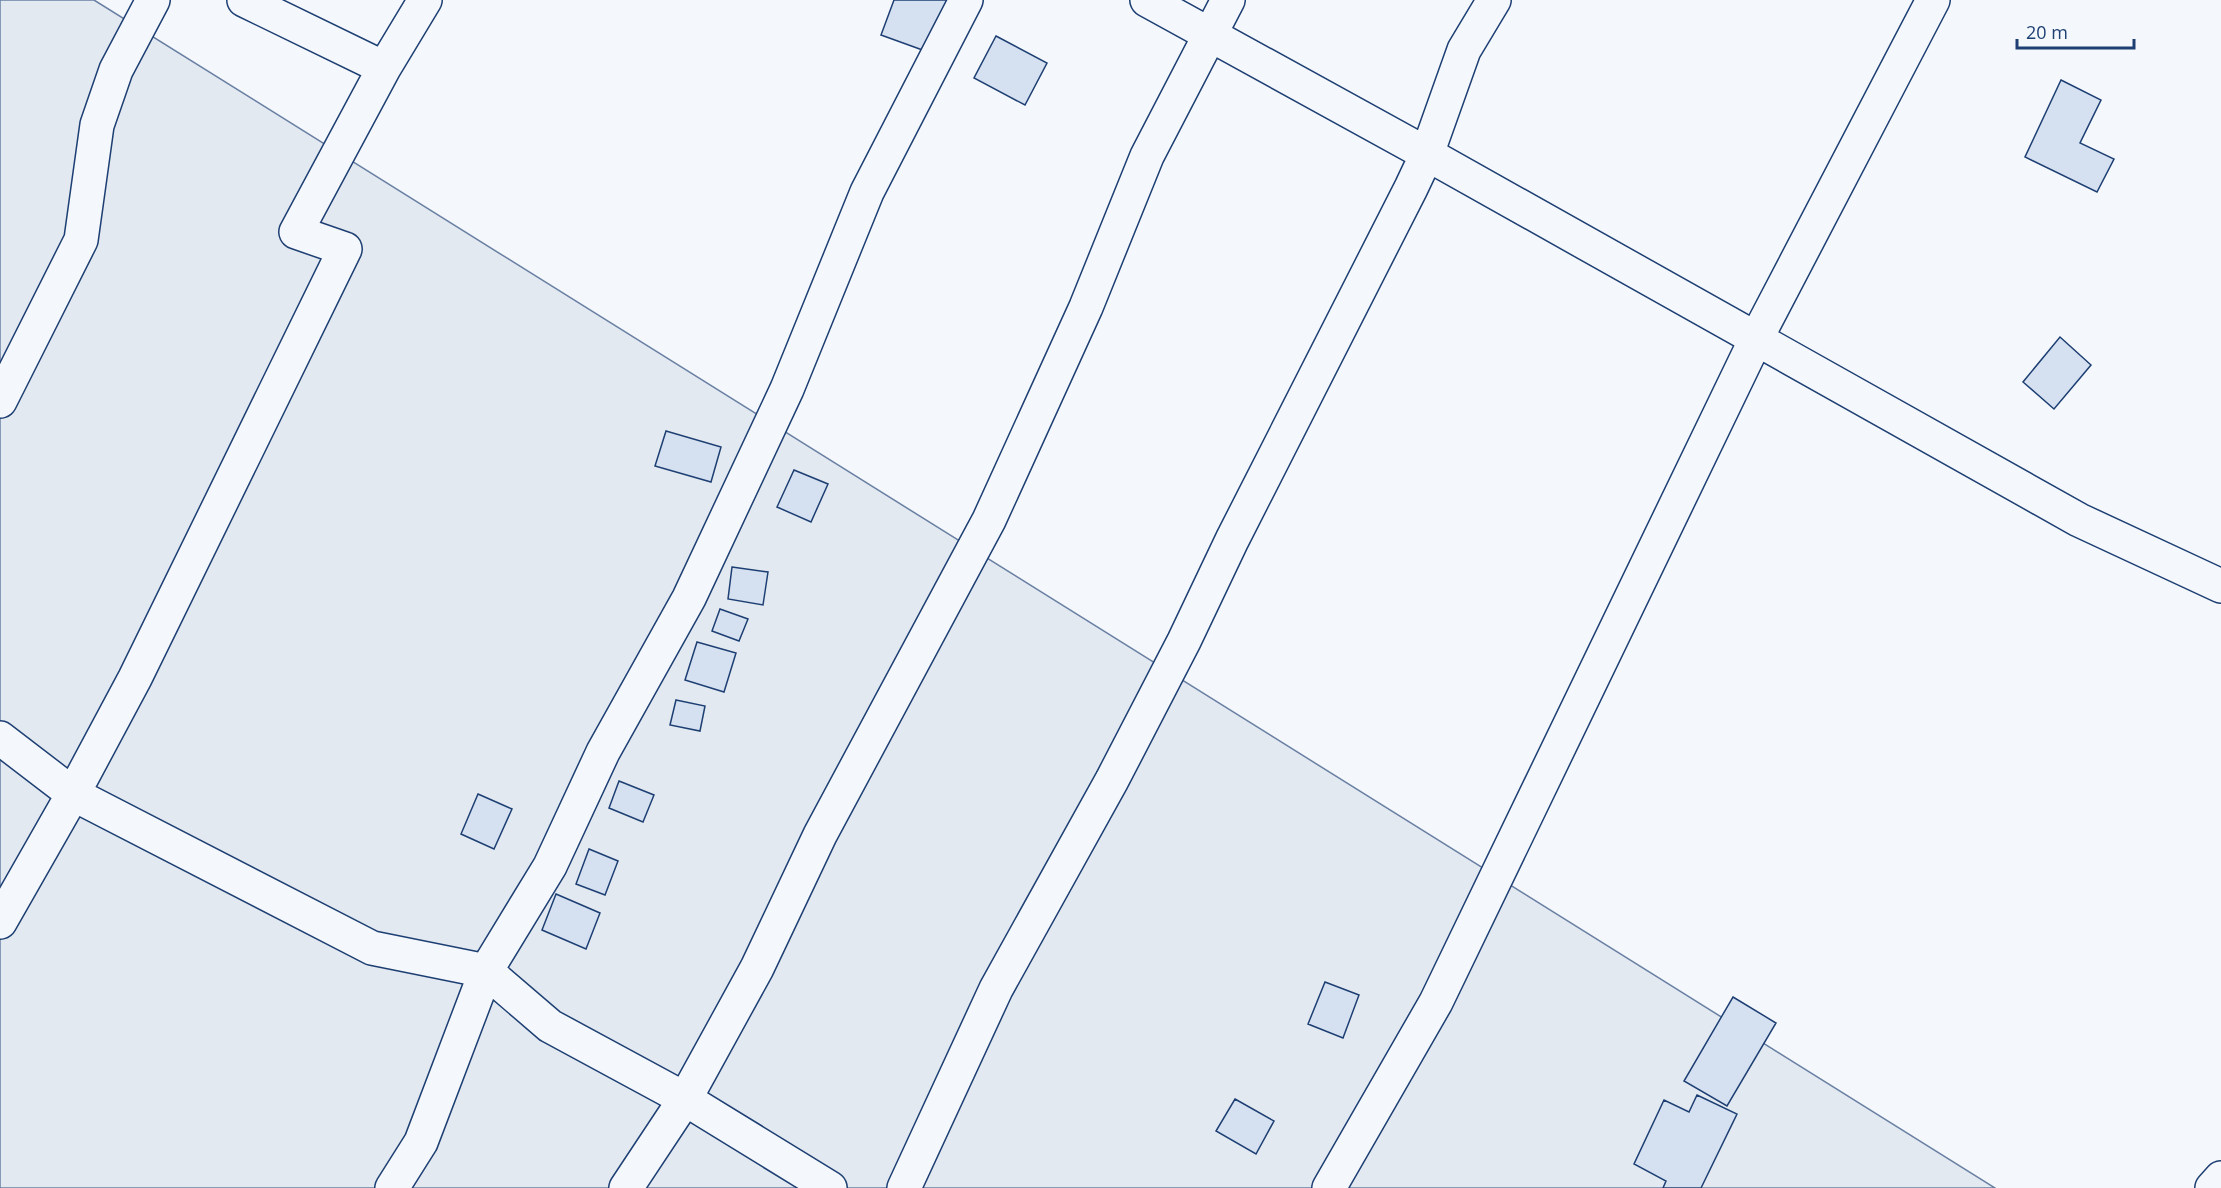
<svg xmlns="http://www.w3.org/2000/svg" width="2221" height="1188" font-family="'Open Sans',sans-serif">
	<rect width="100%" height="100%" fill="#f4f7fb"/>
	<path fill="#e3e9f0" stroke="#687fa3" stroke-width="1.5" d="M0,0H94L1995,1188H0Z"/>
	<path fill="#d5e0f0" stroke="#1d3f73" stroke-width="1.5" d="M894,0H947L928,52L881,35Z
		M996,36L1047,63L1025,105L974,78Z
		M2061,80L2101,100L2080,143L2114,159L2097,192L2025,157Z
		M2060,337L2091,365L2054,409L2023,382Z
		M666,431L721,447L711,482L655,466Z
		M794,470L828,484L811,522L777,507Z
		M732,567L768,572L763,605L728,599Z
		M720,609L748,619L739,641L712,631Z
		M697,642L736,653L724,692L685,680Z
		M676,700L705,706L700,731L670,725Z
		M619,781L654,795L643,822L609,808Z
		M478,794L512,809L494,849L461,834Z
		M589,849L618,861L605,895L576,884Z
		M556,894L600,913L586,949L542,930Z
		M1325,982L1359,995L1343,1038L1308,1024Z
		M1733,997L1776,1023L1727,1106L1684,1081Z
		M1697,1095L1737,1114L1701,1188H1663L1666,1181L1634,1164L1664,1100L1689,1112Z
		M1235,1099L1274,1121L1256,1154L1216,1131Z"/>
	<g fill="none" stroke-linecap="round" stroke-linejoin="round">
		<defs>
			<path id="minor" d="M244,0L384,68
				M1147,0L1427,154L2079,520L2221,586
				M0,401L81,240L97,125L116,70L153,0
				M0,738L73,794L372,948L486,971L550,1026L685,1099L757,968L820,835L989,520L1086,307L1147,156L1228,0
				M0,922L73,794L135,678L345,249L296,232L384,68L425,0
				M392,1188L421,1142L486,971L550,866L603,752L689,598L787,389L867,192L966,0
				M626,1188L685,1099L830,1188
				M904,1188L996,989L1112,780L1184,641L1232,540L1411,188L1427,154L1464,50L1494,0
				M1329,1188L1436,1002L1756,339L1933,0
				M2212,1188L2221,1178"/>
		</defs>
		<use href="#minor" stroke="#1d3f73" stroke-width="36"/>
		<use href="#minor" stroke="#f4f7fb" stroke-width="33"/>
	</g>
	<path d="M2017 39v9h117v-9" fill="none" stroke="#1d3f73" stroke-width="3"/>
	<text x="2026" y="39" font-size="18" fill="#1d3f73" stroke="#f4f7fb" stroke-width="4.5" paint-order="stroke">20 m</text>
</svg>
